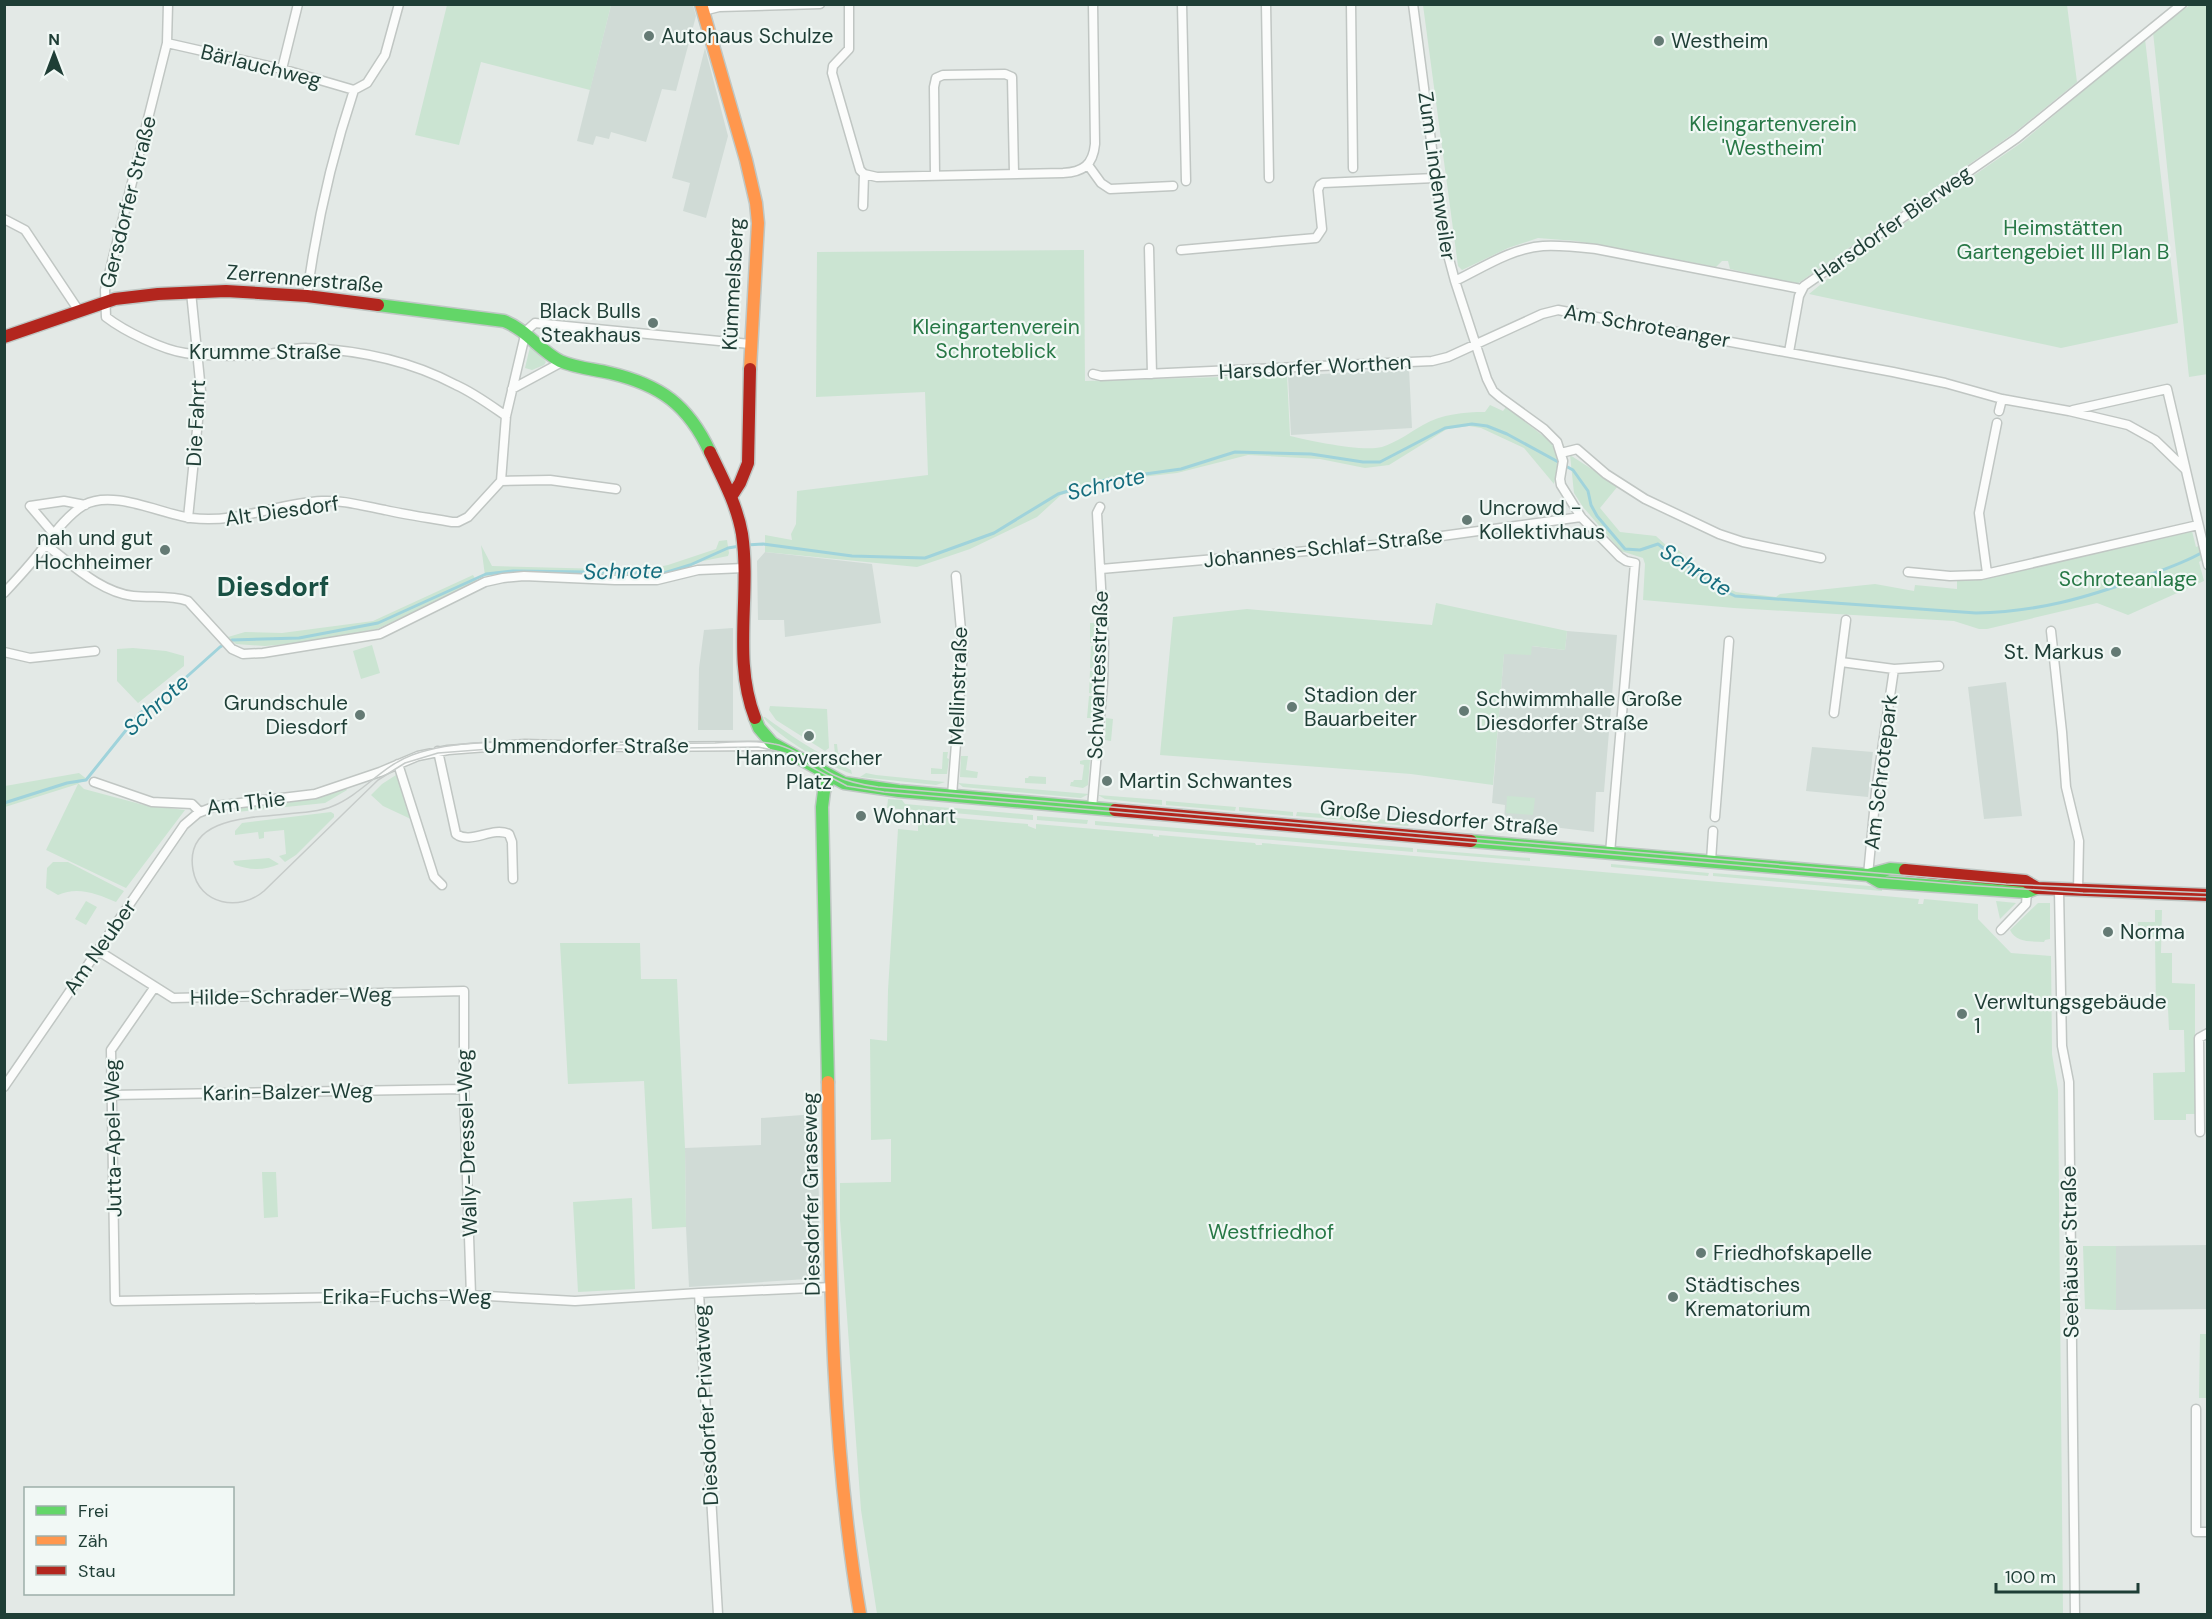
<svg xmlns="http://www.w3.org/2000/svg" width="2212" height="1619" font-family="'DM Sans',sans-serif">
	<rect width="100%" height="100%" fill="#e3e9e6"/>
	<path fill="#d0dbd6" d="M611,5H693L696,16L676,91L662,89L646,142L611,132L609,139L596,136L593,145L577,141Z
		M705,48L728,136L706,218L683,211L690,183L672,178Z
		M1409,369L1412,428L1291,435L1288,376Z
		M765,552L872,564L881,623L785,637L784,620H758L757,561Z
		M733,628V730H698L699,668L704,630Z
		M1567,631L1617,635L1604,792H1596L1594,832L1504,821L1505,805L1492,803L1504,653L1531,646L1565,650Z
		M2006,682L2022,816L1984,819L1968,687Z
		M1812,747L1873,752L1868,797L1806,791Z
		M816,1114L819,1199L811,1205V1220L819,1221L821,1278L689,1287L686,1227L685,1148L761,1145V1118Z
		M2207,1245V1309L2116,1310V1246Z"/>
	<path fill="#cbe4d2" d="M447,5H611L590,90L481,62L459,145L415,135Z
		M1423,5H2067L2077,82L2014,133L1797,284L1730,269L1728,261H1722L1716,267L1576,241L1538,238L1508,248L1462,270L1458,266Z
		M2190,5H2207L2208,374L2189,377L2153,32Z
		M2145,39L2178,323L2061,348L1809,294L1848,262L2021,143Z
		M1084,250L1085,381L1287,375L1290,436C1312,441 1361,452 1382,447C1397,442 1409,433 1423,425C1442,414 1464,412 1485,412L1490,405L1503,411L1506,407L1551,442C1560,457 1558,467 1554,484L1524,448L1481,428L1469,426L1447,429L1389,465L1365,468L1320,459L1248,455L1177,473L1115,480L1081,489L1061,495L1037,517L970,549L917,567L765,552V535L792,540L791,534L796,524L797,491L928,475L925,392L816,397L817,252Z
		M530,347L534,348L546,362L544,365L532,370L525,368Z
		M1570,455L1618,486L1600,508L1620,532L1656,536L1668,547L1676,548L1698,568L1722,585L1736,592L1776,597L1780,594L1875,584L1914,591L1915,585L1957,589V579L1984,577L2192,531L2196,547L2207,542V557L2199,562L2204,581L2128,615L2097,603L1987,629H1979L1954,621L1734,608L1643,600L1645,564L1643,558L1621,551L1583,507L1574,493Z
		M727,540L729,553L728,556L703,561L677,572L645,576L513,572L485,576L481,545L492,566L643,570L668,565L716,549L719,541Z
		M473,575L477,582L377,629L299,643L265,646L236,644L228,637L245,632L282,633L373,621Z
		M1436,603L1567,631L1565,650L1532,646L1531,655L1504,654L1493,785L1411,774L1160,755L1173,617L1247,609L1432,625Z
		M1090,623H1097V643H1090Z
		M372,645L380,673L361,679L353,651Z
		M1091,646H1097L1096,668H1090Z
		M133,648L166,651L184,656V666L138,703L117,681V649Z
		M1090,671H1097L1096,694L1089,693Z
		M1089,696H1095L1093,718H1087Z
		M770,706L827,709L829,748L825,751L776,720L769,710Z
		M763,717H765C792,737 821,755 851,770L852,774C826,765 780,739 763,717Z
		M1106,718L1113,719L1111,741L1105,740Z
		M834,744H837L838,753L852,754V760L863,762L862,767L835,755Z
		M943,752H948L947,758L949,759L947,774H931V768L942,769Z
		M961,756H968L966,770L978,772L977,778L960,777Z
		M1084,760H1090L1088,785L1083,788L1070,786L1071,782H1073L1074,780H1082L1084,765L1080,764V761Z
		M79,773L88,780L78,783L84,789L144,805L185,810L126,888L46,850L78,784L5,807V786Z
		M866,773L876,775L945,782L936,785L860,777Z
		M396,775L413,820L383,806L371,795L382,784Z
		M1029,776L1046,777V784L1025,783V778H1028Z
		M958,783L1089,794L1081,798L963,787Z
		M346,788L347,790L325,803L237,812L234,807L313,798Z
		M1098,795L1162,800V805L1105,799Z
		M1507,796L1535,798L1533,815L1506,813Z
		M888,799L902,800L905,804L950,808V813L887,808Z
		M1166,801L1236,807L1235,811L1166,805Z
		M1239,807L1293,812V816L1239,811Z
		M954,808L1033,815V820L954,813Z
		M331,812L334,814V817L296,855L285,862L279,856L286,854L284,830L264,832V838L259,839L258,832L235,835V831L242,823Z
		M1297,812L1348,816V820L1296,816Z
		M899,813L1028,824V826L1036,829V824L1153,834V836L1159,837V835L1255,843L1256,845H1262V843L1919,899L1918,904H1923L1924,899L1978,904V919L2011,953L2051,956L2052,1054L2058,1090L2063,1614H877L861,1510L840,1220V1183L891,1182V1139L871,1140L870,1039L887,1041L888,990L898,829L918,831V820L899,818Z
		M1037,816L1088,820L1087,824L1037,820Z
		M1352,817L1411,822L1408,826L1352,821Z
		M1095,821L1413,848V852L1095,825Z
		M1417,849L1530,858V861L1417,852Z
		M269,858L279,864C264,871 250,870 235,865L233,861Z
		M53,862H68L124,891L116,902C97,894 78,886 58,895L46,888L47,868Z
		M1611,864L1709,873L1708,876L1611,867Z
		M1713,873L1882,887V891L1713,876Z
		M86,901L97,907L86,925L75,919Z
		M1996,901L2016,903L2000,919Z
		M2038,903H2050V939L2045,940L2044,942C2031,941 2016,943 2010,930Z
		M2155,910H2162L2161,953H2172V983L2195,984V1114H2186V1120H2154L2153,1073L2185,1072L2184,1030H2169L2168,1008H2156L2155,937H2138V922H2155Z
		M560,943H640L641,979H677L685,1148L686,1227L652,1229L644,1081L568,1084Z
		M262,1172H276L278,1217L264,1218Z
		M632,1198L635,1289L578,1292L573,1202Z
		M2083,1246H2116V1310L2085,1309Z
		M2200,1334H2207V1398H2199Z"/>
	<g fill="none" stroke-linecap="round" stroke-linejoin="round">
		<path stroke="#a0d3db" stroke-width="3" d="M746,545L763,544L852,556L925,558L994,533L1058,494L1109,479L1181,469L1235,452L1311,454L1363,462H1380L1445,428L1472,424L1487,426L1507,434L1573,470L1588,491L1591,505L1597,516L1625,549L1640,550L1658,544L1712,585L1735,596L1976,613C2037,612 2086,598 2143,577C2163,570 2184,563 2203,552
			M4,803L67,783L86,780L139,714L182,681L220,647L232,640L299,638L378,623L486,574L513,571L664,573L690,565L728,548L740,546"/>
		<defs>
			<path id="street" d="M168,4L167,43L105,290L106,317C124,331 163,350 185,353C209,357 237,356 262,355C277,354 291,347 307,348C357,350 411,361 456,385C474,393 490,405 506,416
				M849,4V49L833,66L832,73L860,170L864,174L863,206
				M1182,4L1186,181
				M1266,4L1269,178
				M1351,4L1353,168
				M1413,4L1444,240L1455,281L1487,379L1493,391L1500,397L1544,429L1557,442L1563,461L1560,479L1561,485L1581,517L1620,557L1626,561L1635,563L1610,853
				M703,11L719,7L820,4
				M167,43L282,69L354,90
				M282,69L298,4
				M1088,165L1101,183L1110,189L1173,186
				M864,174L877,177L1063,173C1083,172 1093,165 1095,144L1093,4
				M935,175L934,87L936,78L943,75L1005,74L1012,77L1014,173
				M4,219L25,230L79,311
				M1149,248L1152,374
				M1181,250L1316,238L1322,229L1318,190L1320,185L1323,183L1435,178
				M1455,281C1482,268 1512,248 1543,246C1561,245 1578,247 1596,249L1801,289
				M307,296C316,226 332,156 354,90L367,83L385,55L399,4
				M1789,352L1799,296L1804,286L2017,138L2182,4
				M1093,374L1101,376L1432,361L1448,357L1542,314L1558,310L1893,372L1945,383L2002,399L2069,411L2128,425L2155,440L2185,469
				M512,389L562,362
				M2073,410L2167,389L2208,565
				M1999,411L2002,399
				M1561,453L1577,449L1606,474L1645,499L1719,534L1743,542L1821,558
				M501,481L550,480L616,489
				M188,518L201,391L191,292
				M53,533L30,506L64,501L85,505
				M46,545C72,564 100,592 133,596C151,598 171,595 188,601L232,649L243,654L263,653L380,634L485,582L503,578L524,576L615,580H657L698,570L744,568
				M1101,569L1376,545L1581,517
				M1908,572L1950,576L1981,575L2198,525
				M1987,573L1979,513L1997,423
				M4,593C19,577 34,561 46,544C56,531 69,514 84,505C113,489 161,514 191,518C239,524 276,503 322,501C344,500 363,506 385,510C407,515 430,518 452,522H458L468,517L501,481L506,416L526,331L535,323L750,344
				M2051,631L2062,732L2066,787L2079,841L2078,890
				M4,652L30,658L95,651
				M1841,662L1894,669
				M1834,713L1846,620
				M438,751L456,834C471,845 492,826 509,834L512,842L513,879
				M398,764L434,877L442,885
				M94,782L152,802L192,804L200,812
				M952,796L963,652L956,576
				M1092,808L1103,683L1104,643L1097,513L1100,507
				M1715,817L1729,641
				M1711,861L1713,831
				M1868,875L1876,791L1894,669L1939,666
				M2059,890L2062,1046L2069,1082L2075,1614
				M2001,930L2026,904L2027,892
				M97,950L173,998L464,991V1089L471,1295
				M154,988L111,1050L115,1301L471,1295L575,1301L699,1293
				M4,1087L184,825L198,813L216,806L315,794L380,772L418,756L448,750L525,744L625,747L776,746
				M112,1095L464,1089
				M2200,1132L2199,1038L2208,1033
				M2196,1409V1532H2208
				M718,1614L699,1293L832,1287"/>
			<path id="fast" d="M378,305L504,321C527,330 539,350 560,361C576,368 593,369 610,373C661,385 688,405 710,452
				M755,718L759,728L772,743L844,783L899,791L1115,810
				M1471,841L1868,875L1890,869L1905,870
				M1868,875L1880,882L2027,892L2037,888
				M828,1082L822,807L824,791L830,777"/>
			<path id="slow" d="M701,4L746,160L756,203L758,223L750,369
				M828,1082C830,1260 830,1439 860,1614"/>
			<path id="jam" d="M4,337L115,299L158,294L226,291L307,296L378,305
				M710,452C723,479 737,505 742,534C751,595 732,659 755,718
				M731,497L740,483L748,463L750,369
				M1115,810L1471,841
				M1905,870L2025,881L2037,888L2208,895"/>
		</defs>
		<use href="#street" stroke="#c0c6c3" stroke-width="11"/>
		<use href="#fast" stroke="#bfc7c4" stroke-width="15"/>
		<use href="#slow" stroke="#bfc7c4" stroke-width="15"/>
		<use href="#jam" stroke="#bfc7c4" stroke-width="15"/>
		<use href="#street" stroke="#fbfcfb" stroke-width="8"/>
		<use href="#fast" stroke="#63d668" stroke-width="12"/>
		<use href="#slow" stroke="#ff974d" stroke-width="12"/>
		<use href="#jam" stroke="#b3261e" stroke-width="12"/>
		<path stroke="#c6cbc9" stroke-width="1.5" d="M2208,893L2006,884L878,787C863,785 848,782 834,775C814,765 796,748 774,744C755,740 734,742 715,743C682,743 649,744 615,745C552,746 473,733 412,755C382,766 362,794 333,806C295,823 181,801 193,870C199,905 240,912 264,891L378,780L405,763L438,753L515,747L605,749L758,747L785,753L847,786L884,792L1965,885L2083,893L2208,897"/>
	</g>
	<g fill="#647a74" stroke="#f1f8f5" stroke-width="2">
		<circle cx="649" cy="36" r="6"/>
		<circle cx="1659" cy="41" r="6"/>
		<circle cx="653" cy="323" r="6"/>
		<circle cx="1467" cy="520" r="6"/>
		<circle cx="165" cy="550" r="6"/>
		<circle cx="2116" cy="652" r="6"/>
		<circle cx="1292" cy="707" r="6"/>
		<circle cx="1464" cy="711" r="6"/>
		<circle cx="360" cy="715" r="6"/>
		<circle cx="809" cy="736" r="6"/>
		<circle cx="1107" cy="781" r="6"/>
		<circle cx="861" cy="816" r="6"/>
		<circle cx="2108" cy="932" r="6"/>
		<circle cx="1962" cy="1014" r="6"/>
		<circle cx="1701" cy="1253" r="6"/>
		<circle cx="1673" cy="1297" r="6"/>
	</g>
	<g text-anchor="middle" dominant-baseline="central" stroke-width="4.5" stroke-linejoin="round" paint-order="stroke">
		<g font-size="21" fill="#1f3e36" stroke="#f1f8f5" text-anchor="start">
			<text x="661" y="36">Autohaus Schulze</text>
			<text x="1671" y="41">Westheim</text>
			<text x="641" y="311" text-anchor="end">Black Bulls<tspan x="641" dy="24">Steakhaus</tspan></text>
			<text x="1479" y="508">Uncrowd -<tspan x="1479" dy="24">Kollektivhaus</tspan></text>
			<text x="153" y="538" text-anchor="end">nah und gut<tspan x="153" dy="24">Hochheimer</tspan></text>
			<text x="2104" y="652" text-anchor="end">St. Markus</text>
			<text x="1304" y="695">Stadion der<tspan x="1304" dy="24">Bauarbeiter</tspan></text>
			<text x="1476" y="699">Schwimmhalle Große<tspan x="1476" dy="24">Diesdorfer Straße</tspan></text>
			<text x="348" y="703" text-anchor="end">Grundschule<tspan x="348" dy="24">Diesdorf</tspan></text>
			<text x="809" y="758" text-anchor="middle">Hannoverscher<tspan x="809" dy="24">Platz</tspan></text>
			<text x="1119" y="781">Martin Schwantes</text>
			<text x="873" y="816">Wohnart</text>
			<text x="2120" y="932">Norma</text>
			<text x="1974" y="1002">Verwltungsgebäude<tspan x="1974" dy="24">1</tspan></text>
			<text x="1713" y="1253">Friedhofskapelle</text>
			<text x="1685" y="1285">Städtisches<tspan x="1685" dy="24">Krematorium</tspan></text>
		</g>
		<g font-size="21" fill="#1f3e36" stroke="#f1f8f5">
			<text transform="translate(261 66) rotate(14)">Bärlauchweg</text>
			<text transform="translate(1437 176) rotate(82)">Zum Lindenweiler</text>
			<text transform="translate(128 202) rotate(-76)">Gersdorfer Straße</text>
			<text transform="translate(1893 224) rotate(-35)">Harsdorfer Bierweg</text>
			<text transform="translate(305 279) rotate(5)">Zerrennerstraße</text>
			<text transform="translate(733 284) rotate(-87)">Kümmelsberg</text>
			<text transform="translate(1647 326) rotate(10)">Am Schroteanger</text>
			<text x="265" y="352">Krumme Straße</text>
			<text transform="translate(1315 367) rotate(-3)">Harsdorfer Worthen</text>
			<text transform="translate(196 423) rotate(-87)">Die Fahrt</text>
			<text transform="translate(282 511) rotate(-8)">Alt Diesdorf</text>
			<text transform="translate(1323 548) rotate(-6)">Johannes-Schlaf-Straße</text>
			<text transform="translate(1098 675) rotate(-88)">Schwantesstraße</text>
			<text transform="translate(958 686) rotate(-88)">Mellinstraße</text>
			<text x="586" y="746">Ummendorfer Straße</text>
			<text transform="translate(1881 772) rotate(-83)">Am Schrotepark</text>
			<text transform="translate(246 803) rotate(-7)">Am Thie</text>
			<text transform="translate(1439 818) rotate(5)">Große Diesdorfer Straße</text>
			<text transform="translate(100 947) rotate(-55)">Am Neuber</text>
			<text transform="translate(291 996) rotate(-1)">Hilde-Schrader-Weg</text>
			<text transform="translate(288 1092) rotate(-1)">Karin-Balzer-Weg</text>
			<text transform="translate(113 1138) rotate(-91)">Jutta-Apel-Weg</text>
			<text transform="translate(467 1143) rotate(-92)">Wally-Dressel-Weg</text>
			<text transform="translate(811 1194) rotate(-91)">Diesdorfer Graseweg</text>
			<text transform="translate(2070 1252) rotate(-91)">Seehäuser Straße</text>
			<text x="407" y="1297">Erika-Fuchs-Weg</text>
			<text transform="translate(706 1405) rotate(-93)">Diesdorfer Privatweg</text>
		</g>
		<g font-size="21" fill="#277846" stroke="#f1f8f5">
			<text x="1773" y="124">Kleingartenverein<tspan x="1773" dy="24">'Westheim'</tspan></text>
			<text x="2063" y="228">Heimstätten<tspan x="2063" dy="24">Gartengebiet III Plan B</tspan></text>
			<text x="996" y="327">Kleingartenverein<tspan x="996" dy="24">Schroteblick</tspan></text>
			<text x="2128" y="579">Schroteanlage</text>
			<text x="1271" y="1232">Westfriedhof</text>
		</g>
		<g font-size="22" font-style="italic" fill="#156d7e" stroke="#f1f8f5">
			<text transform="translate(1106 484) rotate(-13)">Schrote</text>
			<text transform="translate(1696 570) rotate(32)">Schrote</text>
			<text transform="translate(623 571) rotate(-1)">Schrote</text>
			<text transform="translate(156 705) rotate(-42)">Schrote</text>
		</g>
		<g font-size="27" font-weight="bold" fill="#1a5144" stroke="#f1f8f5">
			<text x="273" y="586">Diesdorf</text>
		</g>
	</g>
	<rect width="2212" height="1619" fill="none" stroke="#1f3e36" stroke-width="12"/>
	<rect x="24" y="1487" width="210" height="108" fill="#f1f8f5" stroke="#9daea9" stroke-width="1.5"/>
	<rect x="36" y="1506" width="30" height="9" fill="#63d668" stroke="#9daea9" stroke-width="1.5"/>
	<text x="78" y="1517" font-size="18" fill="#1f3e36">Frei</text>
	<rect x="36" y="1536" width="30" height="9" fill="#ff974d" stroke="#9daea9" stroke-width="1.5"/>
	<text x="78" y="1547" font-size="18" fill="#1f3e36">Zäh</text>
	<rect x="36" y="1566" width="30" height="9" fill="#b3261e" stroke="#9daea9" stroke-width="1.5"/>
	<text x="78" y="1577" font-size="18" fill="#1f3e36">Stau</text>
	<g transform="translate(54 54)" stroke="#f1f8f5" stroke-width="4.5" paint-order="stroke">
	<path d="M0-4.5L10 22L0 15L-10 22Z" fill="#1f3e36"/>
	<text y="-9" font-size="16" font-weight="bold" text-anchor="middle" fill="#1f3e36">N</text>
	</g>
	<path d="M1996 1583v9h142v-9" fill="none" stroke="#1f3e36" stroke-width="3"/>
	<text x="2005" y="1583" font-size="18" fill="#1f3e36" stroke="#f1f8f5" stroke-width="4.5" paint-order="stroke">100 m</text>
</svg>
